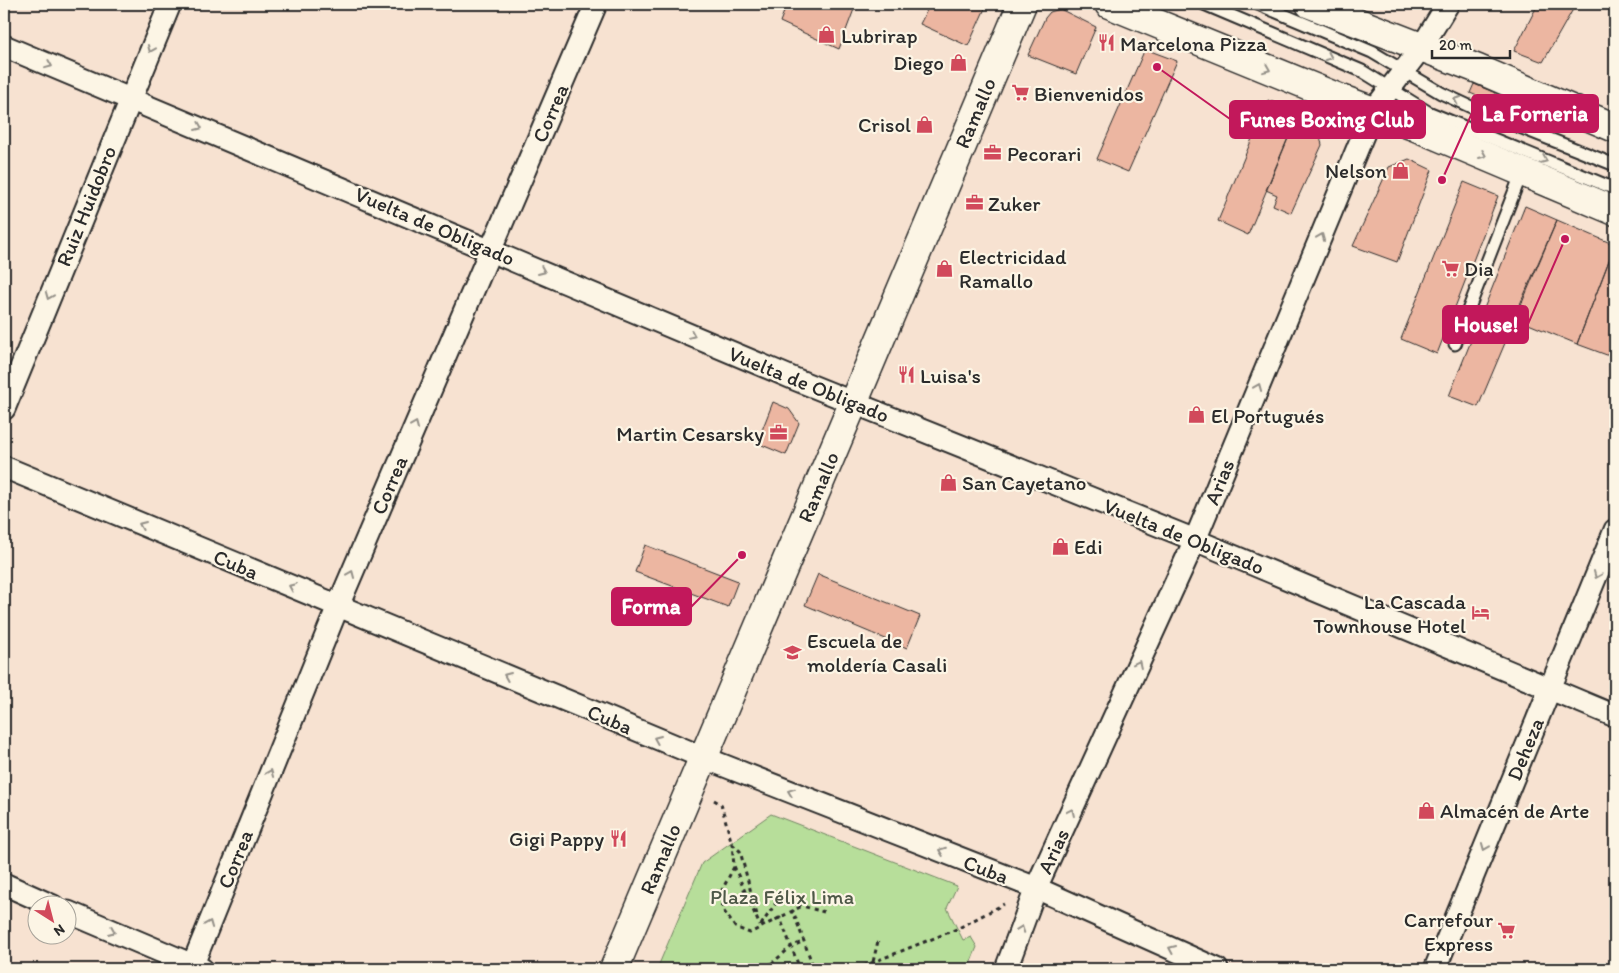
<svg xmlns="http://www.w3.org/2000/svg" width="1619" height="973" font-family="Itim,sans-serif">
	<rect width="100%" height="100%" fill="#f7e2d1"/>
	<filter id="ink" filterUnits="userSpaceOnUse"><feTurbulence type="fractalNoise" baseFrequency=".02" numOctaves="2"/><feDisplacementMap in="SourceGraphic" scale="10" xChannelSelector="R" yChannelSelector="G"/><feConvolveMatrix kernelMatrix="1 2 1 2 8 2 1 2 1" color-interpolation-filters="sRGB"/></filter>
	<g filter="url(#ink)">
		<path fill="#b7de9a" stroke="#718462" d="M771,814L957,886L947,908L963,940L971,937L977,947L968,969H657L702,863Z"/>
		<path fill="#ecb6a1" stroke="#2b2b2b" d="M787,4H856L839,49L780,22Z
			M930,4H987L968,46L920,24Z
			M1538,4H1576L1543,62L1514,51Z
			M1060,9L1096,27L1076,74L1028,55L1045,18L1050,12Z
			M1145,49L1177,61L1128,172L1097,159Z
			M1474,84L1549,115L1545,124L1470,93Z
			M1268,100L1299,112L1248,235L1218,221Z
			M1299,112L1316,118L1322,145L1291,213L1273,205L1277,195L1266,190Z
			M1409,159L1432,170L1397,262L1353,246L1389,167Z
			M1464,182L1498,196L1437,354L1401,339Z
			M1525,206L1557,220L1478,407L1449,396Z
			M1557,220L1615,245L1577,344L1514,318Z
			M1615,245V358L1577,344Z
			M773,402L789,409L799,423L786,455L757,443Z
			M645,545L738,581L728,607L635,572Z
			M818,574L920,616L907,648L805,605Z"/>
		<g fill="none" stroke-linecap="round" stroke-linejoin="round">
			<defs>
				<path id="lane" d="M1204,4L1362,71L1428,112L1615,189
					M1258,4L1372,52L1441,93L1482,112L1615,165
					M1455,344L1522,172"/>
				<path id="street" d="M4,46L797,380L1195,540L1615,716
					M4,409L170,4
					M4,467L702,757L1036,888L1217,969
					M4,884L53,906
					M68,912L202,969
					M191,969L338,606L596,4
					M1006,969L1036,888L1195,540L1373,111L1421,48L1448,4
					M1435,969L1615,530"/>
				<path id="secondary" d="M1109,4L1339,98L1416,127L1615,211
					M1310,4L1478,69L1615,128
					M614,969L1022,4"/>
			</defs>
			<use href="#lane" stroke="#2b2b2b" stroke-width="15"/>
			<use href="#street" stroke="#2b2b2b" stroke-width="25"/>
			<use href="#secondary" stroke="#2b2b2b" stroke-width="31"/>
			<path stroke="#2b2b2b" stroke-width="3" stroke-dasharray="4 4" stroke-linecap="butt" d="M714,800L721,804L732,844L734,866L760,926
				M732,844L740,851L757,915
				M734,867L721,892L723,910L735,927L750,933L802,906
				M791,913L793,911L814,969
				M777,919L780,918L800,969
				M761,925L782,894L802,906L824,912
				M765,969L791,947L804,941
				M856,969L957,929L1004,904
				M875,969L873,962L878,941"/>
			<use href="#lane" stroke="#fcf5e5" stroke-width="11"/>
			<use href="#street" stroke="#fcf5e5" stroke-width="21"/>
			<use href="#secondary" stroke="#fcf5e5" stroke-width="28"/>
		</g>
		<defs><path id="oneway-chevron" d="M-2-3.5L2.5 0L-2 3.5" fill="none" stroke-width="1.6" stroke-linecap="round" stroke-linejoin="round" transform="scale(1.25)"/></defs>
		<g stroke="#949088">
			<use href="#oneway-chevron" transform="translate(151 49) rotate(113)"/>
			<use href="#oneway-chevron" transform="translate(1329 57) rotate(24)"/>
			<use href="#oneway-chevron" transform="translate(49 65) rotate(22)"/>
			<use href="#oneway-chevron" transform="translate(1267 69) rotate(22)"/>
			<use href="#oneway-chevron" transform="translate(1457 100) rotate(-155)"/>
			<use href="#oneway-chevron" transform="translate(199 127) rotate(23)"/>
			<use href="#oneway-chevron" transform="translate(1483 155) rotate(23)"/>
			<use href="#oneway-chevron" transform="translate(1544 160) rotate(22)"/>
			<use href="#oneway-chevron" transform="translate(1321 237) rotate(-68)"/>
			<use href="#oneway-chevron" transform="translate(542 271) rotate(23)"/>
			<use href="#oneway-chevron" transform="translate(49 296) rotate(112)"/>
			<use href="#oneway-chevron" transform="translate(692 335) rotate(23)"/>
			<use href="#oneway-chevron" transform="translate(1258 387) rotate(-68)"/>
			<use href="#oneway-chevron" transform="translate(415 425) rotate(-67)"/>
			<use href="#oneway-chevron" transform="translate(142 525) rotate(-157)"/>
			<use href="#oneway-chevron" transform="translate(351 574) rotate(-67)"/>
			<use href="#oneway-chevron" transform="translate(1597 575) rotate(113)"/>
			<use href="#oneway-chevron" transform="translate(292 587) rotate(-157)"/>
			<use href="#oneway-chevron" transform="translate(1138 664) rotate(-65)"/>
			<use href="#oneway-chevron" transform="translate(507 676) rotate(-157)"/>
			<use href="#oneway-chevron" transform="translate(657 739) rotate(-157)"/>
			<use href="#oneway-chevron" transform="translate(270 773) rotate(-68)"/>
			<use href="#oneway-chevron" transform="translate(791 792) rotate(-159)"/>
			<use href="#oneway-chevron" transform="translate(1071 812) rotate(-65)"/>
			<use href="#oneway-chevron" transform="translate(1485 847) rotate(112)"/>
			<use href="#oneway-chevron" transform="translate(942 851) rotate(-159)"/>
			<use href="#oneway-chevron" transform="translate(209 924) rotate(-68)"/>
			<use href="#oneway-chevron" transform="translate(1021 929) rotate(-70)"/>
			<use href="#oneway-chevron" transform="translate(112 931) rotate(23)"/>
			<use href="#oneway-chevron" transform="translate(1172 949) rotate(-156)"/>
		</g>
	</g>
	<defs>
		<symbol id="shop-bare" viewBox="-9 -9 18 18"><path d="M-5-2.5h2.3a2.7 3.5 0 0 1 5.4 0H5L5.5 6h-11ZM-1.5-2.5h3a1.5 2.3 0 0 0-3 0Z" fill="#d1495b" stroke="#fcf5e5" stroke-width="2.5" paint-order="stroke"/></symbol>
		<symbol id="restaurant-bare" viewBox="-9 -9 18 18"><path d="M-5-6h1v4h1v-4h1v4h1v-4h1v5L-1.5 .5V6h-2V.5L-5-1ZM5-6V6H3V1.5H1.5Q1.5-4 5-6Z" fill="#d1495b" stroke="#fcf5e5" stroke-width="2.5" paint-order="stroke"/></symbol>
		<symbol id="supermarket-bare" viewBox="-9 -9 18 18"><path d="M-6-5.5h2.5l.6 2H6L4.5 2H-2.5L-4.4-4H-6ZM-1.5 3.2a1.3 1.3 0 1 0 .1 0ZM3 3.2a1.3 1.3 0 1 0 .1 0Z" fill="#d1495b" stroke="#fcf5e5" stroke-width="2.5" paint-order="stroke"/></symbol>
		<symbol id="office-bare" viewBox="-9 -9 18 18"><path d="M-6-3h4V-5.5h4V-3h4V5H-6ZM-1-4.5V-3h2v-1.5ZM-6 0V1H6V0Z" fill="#d1495b" stroke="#fcf5e5" stroke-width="2.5" paint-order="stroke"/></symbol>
		<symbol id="hotel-bare" viewBox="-9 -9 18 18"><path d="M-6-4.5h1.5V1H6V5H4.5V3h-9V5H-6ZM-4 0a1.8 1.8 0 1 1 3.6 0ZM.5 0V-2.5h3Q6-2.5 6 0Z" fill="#d1495b" stroke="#fcf5e5" stroke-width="2.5" paint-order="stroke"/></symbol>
		<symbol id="university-bare" viewBox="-9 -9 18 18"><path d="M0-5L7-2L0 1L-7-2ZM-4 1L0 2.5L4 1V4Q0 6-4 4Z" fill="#d1495b" stroke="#fcf5e5" stroke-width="2.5" paint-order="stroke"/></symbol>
	</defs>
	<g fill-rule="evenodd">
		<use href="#shop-bare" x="814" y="22" width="25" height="25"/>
		<use href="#restaurant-bare" x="1094" y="30" width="25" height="25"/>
		<use href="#shop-bare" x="946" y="50" width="25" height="25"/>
		<use href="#supermarket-bare" x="1008" y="80" width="25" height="25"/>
		<use href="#shop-bare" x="912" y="112" width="25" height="25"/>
		<use href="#office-bare" x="980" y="140" width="25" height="25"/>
		<use href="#shop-bare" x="1388" y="158" width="25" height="25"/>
		<use href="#office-bare" x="962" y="190" width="25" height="25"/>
		<use href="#shop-bare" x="932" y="256" width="25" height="25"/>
		<use href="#supermarket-bare" x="1438" y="256" width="25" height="25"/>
		<use href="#restaurant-bare" x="894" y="362" width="25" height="25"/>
		<use href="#shop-bare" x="1184" y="402" width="25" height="25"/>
		<use href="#office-bare" x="766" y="420" width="25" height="25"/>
		<use href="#shop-bare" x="936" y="470" width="25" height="25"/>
		<use href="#shop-bare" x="1048" y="534" width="25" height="25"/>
		<use href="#hotel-bare" x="1468" y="600" width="25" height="25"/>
		<use href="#university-bare" x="780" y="640" width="25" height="25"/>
		<use href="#shop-bare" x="1414" y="798" width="25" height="25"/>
		<use href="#restaurant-bare" x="606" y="826" width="25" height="25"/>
		<use href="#supermarket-bare" x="1494" y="918" width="25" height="25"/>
	</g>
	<g text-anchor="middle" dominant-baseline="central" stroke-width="4.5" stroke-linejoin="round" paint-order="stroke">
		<g font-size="21" fill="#2b2b2b" stroke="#fcf5e5" text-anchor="start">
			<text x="841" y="35">Lubrirap</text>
			<text x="1120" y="43">Marcelona Pizza</text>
			<text x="944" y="62" text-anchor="end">Diego</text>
			<text x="1034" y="93">Bienvenidos</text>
			<text x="911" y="124" text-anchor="end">Crisol</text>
			<text x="1007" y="153">Pecorari</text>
			<text x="1387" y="170" text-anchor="end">Nelson</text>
			<text x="988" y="203">Zuker</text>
			<text x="959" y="256">Electricidad<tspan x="959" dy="24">Ramallo</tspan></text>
			<text x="1464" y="268">Dia</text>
			<text x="920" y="375">Luisa's</text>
			<text x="1211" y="415">El Portugués</text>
			<text x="764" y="433" text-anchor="end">Martin Cesarsky</text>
			<text x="962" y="482">San Cayetano</text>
			<text x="1074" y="546">Edi</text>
			<text x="1466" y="601" text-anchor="end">La Cascada<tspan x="1466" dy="24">Townhouse Hotel</tspan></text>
			<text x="807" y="640">Escuela de<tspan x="807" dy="24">moldería Casali</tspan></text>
			<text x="1440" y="810">Almacén de Arte</text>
			<text x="604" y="838" text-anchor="end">Gigi Pappy</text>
			<text x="1493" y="919" text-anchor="end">Carrefour<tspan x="1493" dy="24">Express</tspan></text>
		</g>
		<g font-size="21" fill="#2b2b2b" stroke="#fcf5e5">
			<text transform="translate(550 113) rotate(-67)">Correa</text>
			<text transform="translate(975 113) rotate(-67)">Ramallo</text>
			<text transform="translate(86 206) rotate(-68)">Ruiz Huidobro</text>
			<text transform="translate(435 226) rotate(23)">Vuelta de Obligado</text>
			<text transform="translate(809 384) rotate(22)">Vuelta de Obligado</text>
			<text transform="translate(1219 482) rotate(-68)">Arias</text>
			<text transform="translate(389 485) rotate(-67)">Correa</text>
			<text transform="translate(818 487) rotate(-67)">Ramallo</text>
			<text transform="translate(1184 536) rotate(22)">Vuelta de Obligado</text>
			<text transform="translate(236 564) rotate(23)">Cuba</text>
			<text transform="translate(610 719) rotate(23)">Cuba</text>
			<text transform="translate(1525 749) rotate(-68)">Deheza</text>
			<text transform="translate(1053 851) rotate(-65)">Arias</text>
			<text transform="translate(235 859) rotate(-68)">Correa</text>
			<text transform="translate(660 859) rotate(-67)">Ramallo</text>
			<text transform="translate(986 869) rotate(21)">Cuba</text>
		</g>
		<g font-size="21" fill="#4e5847" stroke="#fcf5e5">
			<text x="782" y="896">Plaza Félix Lima</text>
		</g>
	</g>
	<path fill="none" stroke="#c2185b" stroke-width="2" d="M1442 180L1472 113M1157 67L1230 119M1565 239L1528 324M742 555L691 607"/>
	<g fill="#c2185b" stroke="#fcf5e5" stroke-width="2">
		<circle cx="1442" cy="180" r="5"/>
		<circle cx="1157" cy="67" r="5"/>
		<circle cx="1565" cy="239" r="5"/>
		<circle cx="742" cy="555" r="5"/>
	</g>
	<g fill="#c2185b" stroke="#c2185b" stroke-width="2">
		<rect x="1472" y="95" width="126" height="37" rx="5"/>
		<rect x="1230" y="101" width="195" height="37" rx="5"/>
		<rect x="1443" y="306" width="85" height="37" rx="5"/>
		<rect x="612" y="588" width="79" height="37" rx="5"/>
	</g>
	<g font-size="22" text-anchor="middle" font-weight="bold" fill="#fff">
		<text x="1535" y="121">La Forneria</text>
		<text x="1327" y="127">Funes Boxing Club</text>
		<text x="1486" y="332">House!</text>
		<text x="651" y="614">Forma</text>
	</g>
	<rect width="1619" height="973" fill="none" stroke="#fcf5e5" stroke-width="20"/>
	<rect x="10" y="10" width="1599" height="953" fill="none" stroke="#2b2b2b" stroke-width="2" filter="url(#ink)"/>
	<g transform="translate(52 920) rotate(144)"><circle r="24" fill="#fcf5e5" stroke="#a8a49b"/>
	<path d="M0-4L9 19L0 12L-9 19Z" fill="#d1495b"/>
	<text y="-8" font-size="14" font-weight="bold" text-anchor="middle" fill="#2b2b2b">N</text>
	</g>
	<path d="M1432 50v8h78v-8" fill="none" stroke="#2b2b2b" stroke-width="2.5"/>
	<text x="1439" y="50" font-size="15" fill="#2b2b2b" stroke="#fcf5e5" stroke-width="4" paint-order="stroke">20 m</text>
</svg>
